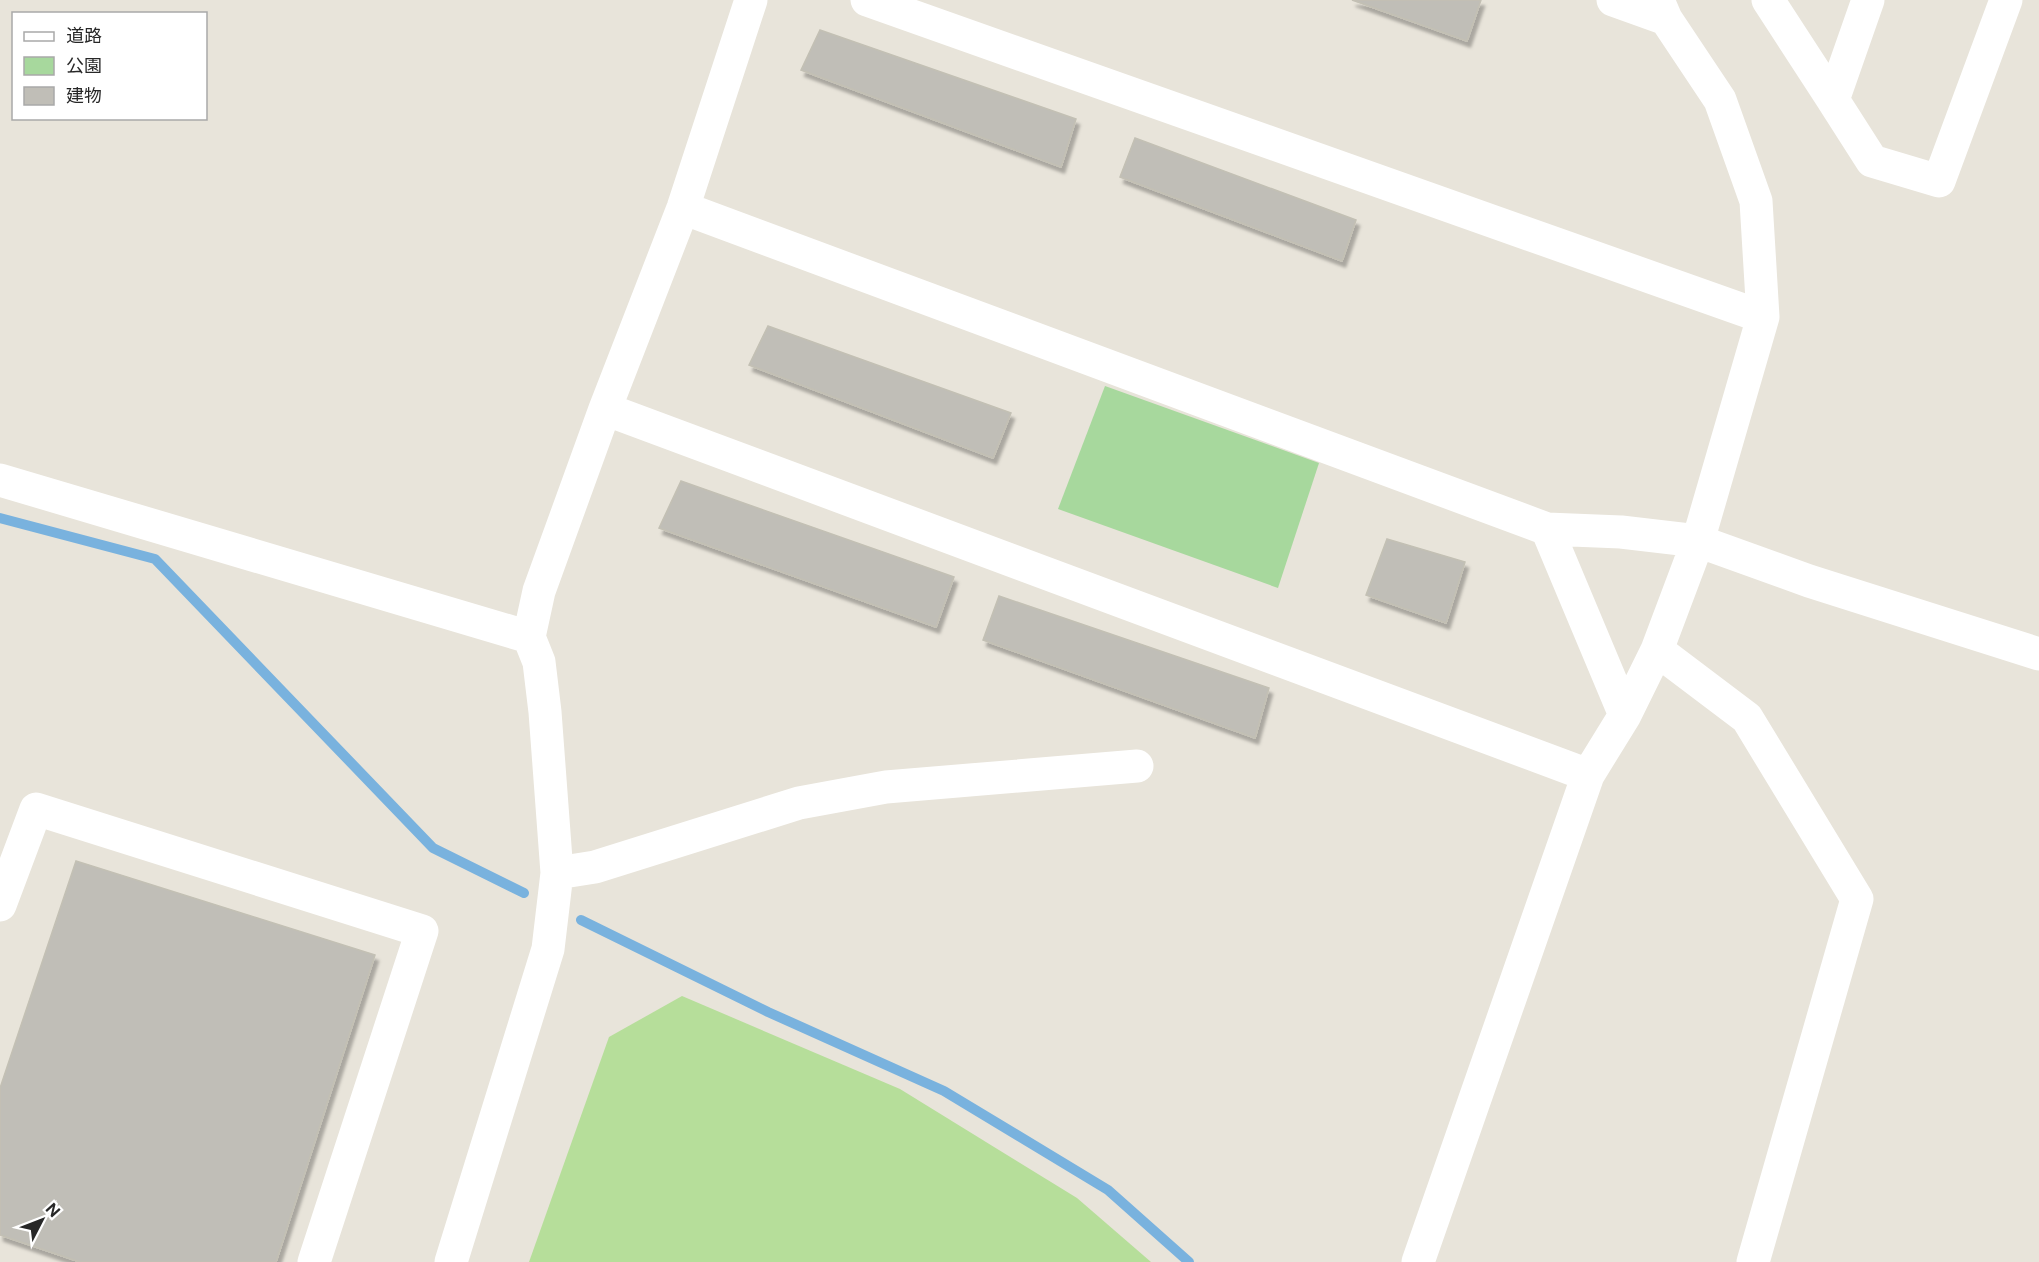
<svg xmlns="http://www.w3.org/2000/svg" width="2039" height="1262" font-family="'Public Sans','Noto Sans JP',sans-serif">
	<defs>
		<filter id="shadow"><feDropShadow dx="3.5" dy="6" stdDeviation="1.5" flood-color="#0004"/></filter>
	</defs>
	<rect width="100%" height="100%" fill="#e8e4da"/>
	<path fill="#a7d89d" d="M1105,386L1319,463L1278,588L1058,509Z"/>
	<path fill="#b6de9a" d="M682,996L900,1089L1077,1198L1151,1262H529L609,1037Z"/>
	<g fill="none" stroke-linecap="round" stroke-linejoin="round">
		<path stroke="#79b2de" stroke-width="10" d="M0,518L155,559L433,848L524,893
			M581,920L768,1012L944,1091L1108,1190L1189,1262"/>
	</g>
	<path fill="#c0beb7" stroke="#c3c0b4" stroke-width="1.5" filter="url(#shadow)" d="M1352,0H1481L1467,41Z
		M820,30L1076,119L1061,167L801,70Z
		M1135,138L1356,220L1342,261L1120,177Z
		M768,326L1011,413L993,458L749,365Z
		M681,481L954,577L936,627L659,528Z
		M1387,539L1465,562L1446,623L1366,595Z
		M999,596L1269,688L1255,738L983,640Z
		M76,861L375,955L276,1262H80L0,1235V1088Z"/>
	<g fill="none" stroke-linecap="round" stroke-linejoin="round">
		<path stroke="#fff" stroke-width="33" d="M867,0L1763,317
			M1613,0L1666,19
			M1768,0L1833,100L1868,0
			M1833,100L1872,161L1939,181L2006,0
			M683,208L1547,529L1621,532L1698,541L1809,581L2039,654
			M605,409L1588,775
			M0,480L529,637
			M1547,529L1625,715
			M1657,650L1747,718L1857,899L1753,1262
			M557,873L595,867L799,803L886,787L1137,766
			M0,905L36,809L422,931L314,1262
			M451,1262L548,949L557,873L545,712L539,662L529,637L539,591L605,409L683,208L751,0
			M1418,1262L1588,775L1625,715L1657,650L1698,541L1763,317L1756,201L1720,100L1666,19L1658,0"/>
	</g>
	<rect x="12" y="12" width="195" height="108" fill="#ffffff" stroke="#a9a9a9" stroke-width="1.5"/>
	<rect x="24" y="32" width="30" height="9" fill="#ffffff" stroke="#a9a9a9" stroke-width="1.5"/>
	<text x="66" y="42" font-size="18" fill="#272727">道路</text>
	<rect x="24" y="57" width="30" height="18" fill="#a7d89d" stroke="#a9a9a9" stroke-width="1.5"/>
	<text x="66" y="72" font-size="18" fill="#272727">公園</text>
	<rect x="24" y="87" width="30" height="18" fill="#c0beb7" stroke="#a9a9a9" stroke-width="1.5"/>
	<text x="66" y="102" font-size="18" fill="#272727">建物</text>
	<g transform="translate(42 1220) rotate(48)" stroke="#ffffff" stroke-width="4.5" paint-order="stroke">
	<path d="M0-4.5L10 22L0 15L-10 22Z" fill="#272727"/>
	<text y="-9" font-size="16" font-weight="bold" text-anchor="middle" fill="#272727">N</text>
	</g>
</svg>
